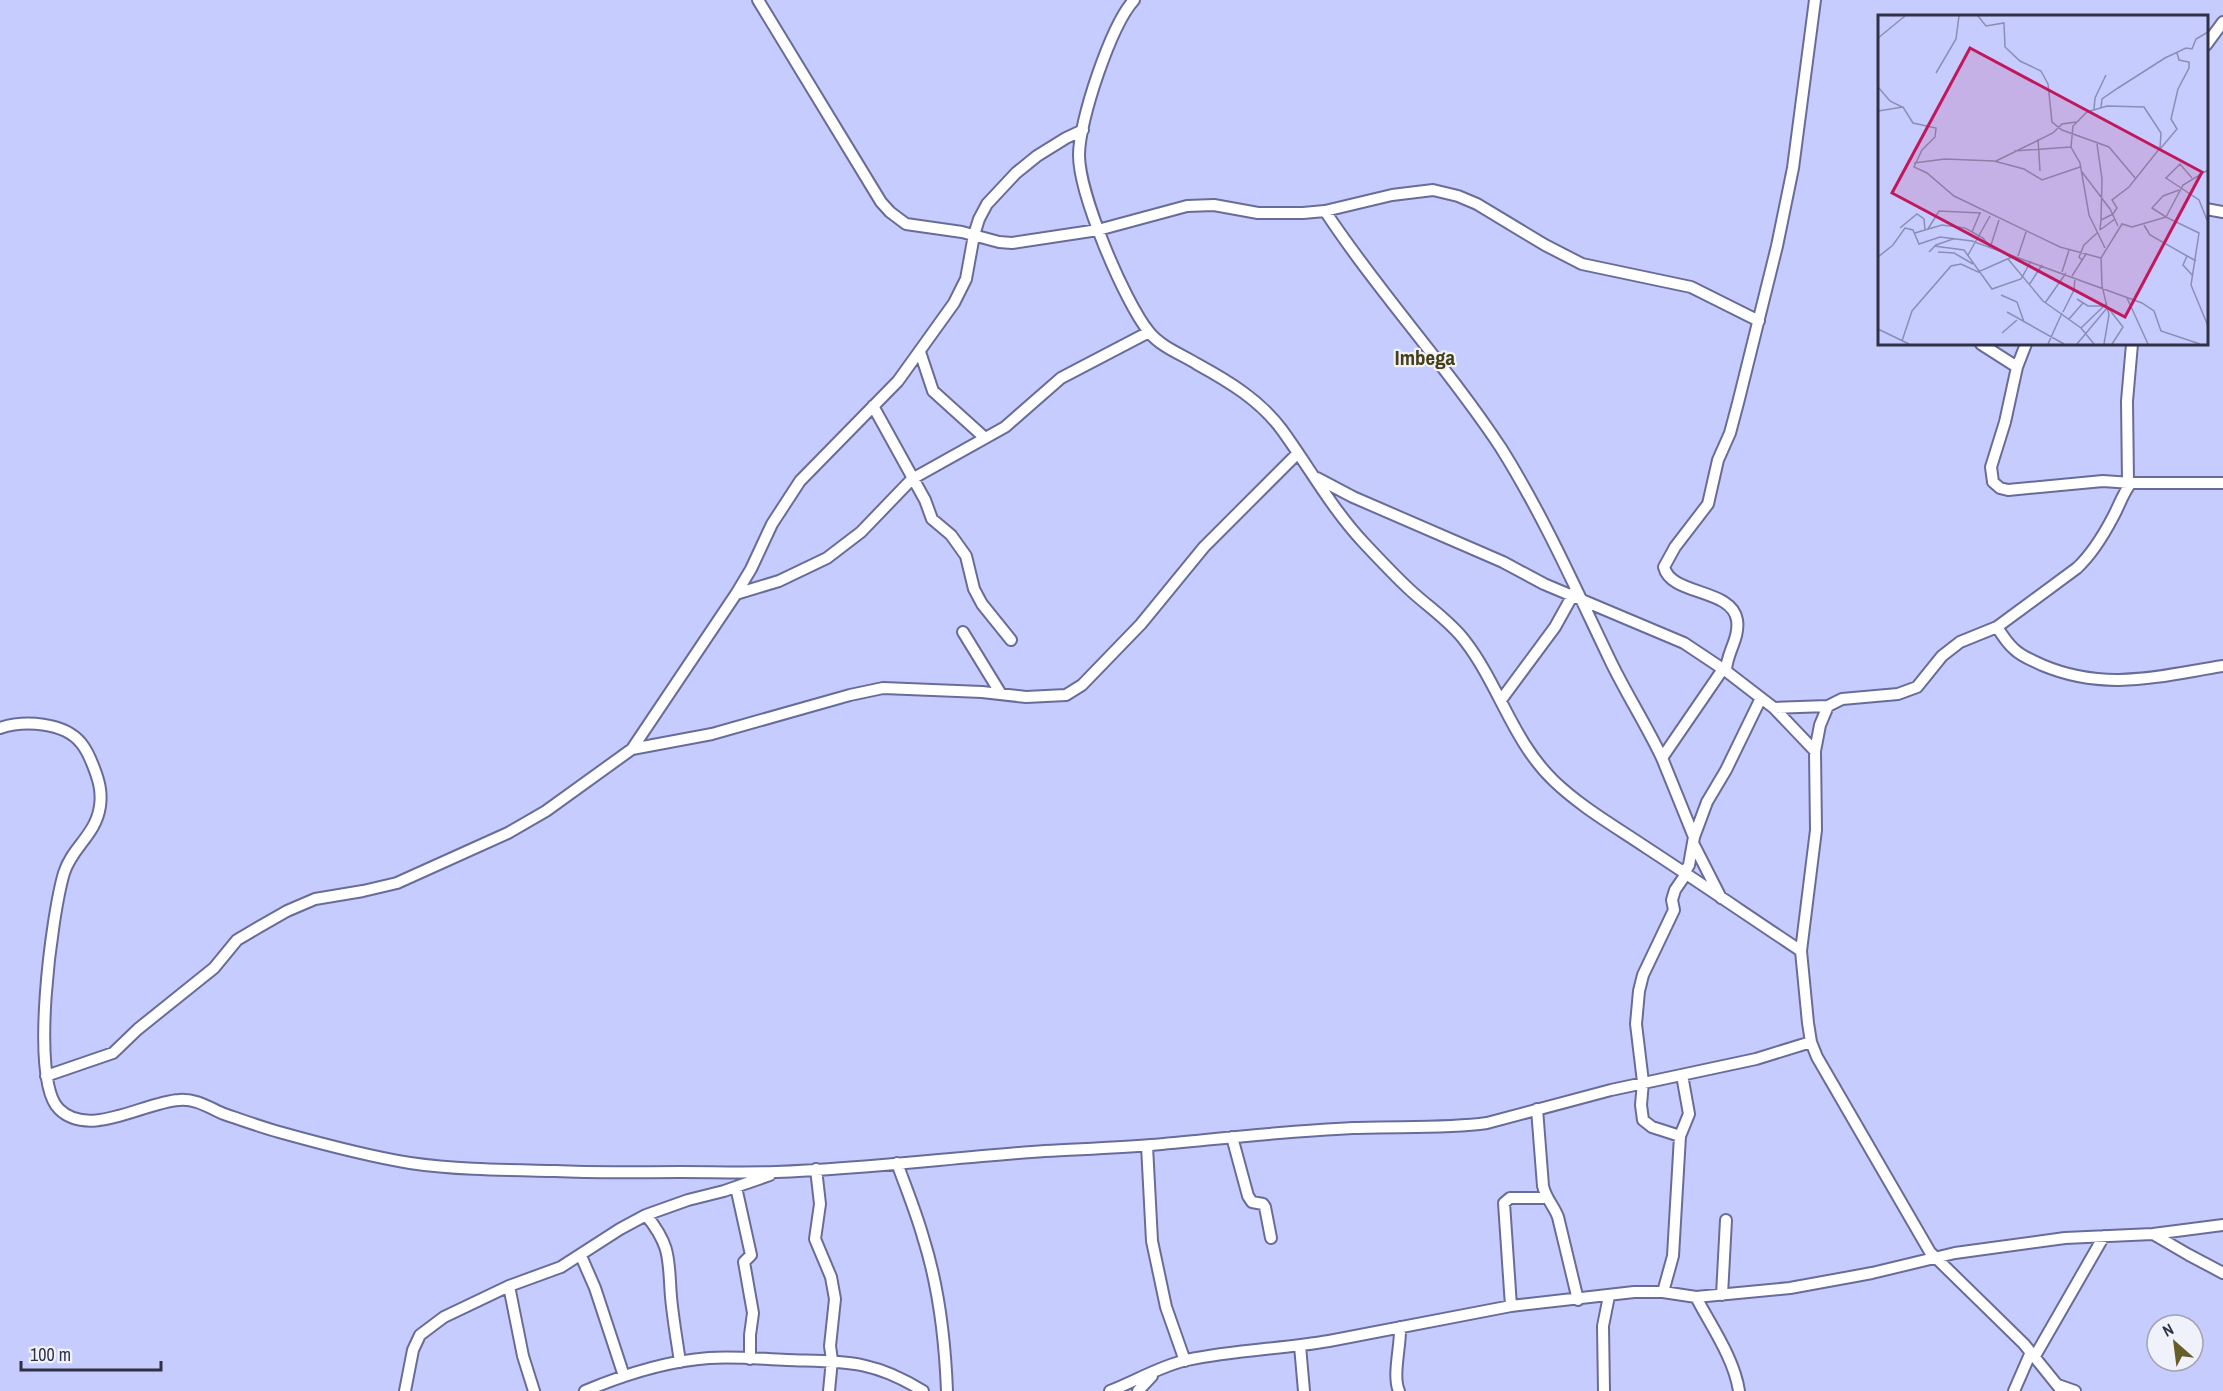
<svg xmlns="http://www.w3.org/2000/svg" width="2223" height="1391" font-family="'Archivo Narrow',sans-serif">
	<rect width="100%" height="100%" fill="#c7ccfe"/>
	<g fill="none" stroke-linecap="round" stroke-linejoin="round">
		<defs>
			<path id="minor" d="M758,0L881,202L890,212L906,224L962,232L999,242L1012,243L1098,230L1187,206L1214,205L1258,213H1303L1325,211L1392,195L1433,190L1458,196L1477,204L1545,245L1582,264L1691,287L1759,321
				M1134,0C1111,25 1079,121 1079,155C1079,194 1124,301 1149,332C1161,347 1181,354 1197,364C1228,381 1260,400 1282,430C1309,467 1332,509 1364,543C1379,559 1394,575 1409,589C1427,606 1450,621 1465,641C1499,685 1513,742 1554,781C1581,807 1616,827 1647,848C1699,882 1750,917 1801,951
				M2206,45L2223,22
				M2206,209L2223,212
				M1325,211C1379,293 1447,366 1501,448C1543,515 1575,587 1609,658C1625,692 1646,724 1662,758
				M1981,344L2017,367
				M2026,344L2017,367L2005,422L1991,467L1993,482L2000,488L2008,490L2103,481L2131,483
				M920,352L933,391L985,438
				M873,406L925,500L932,519L951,535L966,556L974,589L982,604L1011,640
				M1317,478L1353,497L1503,562L1544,584L1684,643L1726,671L1774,708L1815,751
				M2128,482L2127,401L2132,344
				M736,594L779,581L827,558L861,532L912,479L1005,427L1061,378L1149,332
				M1997,627C2002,635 2007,643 2014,649C2022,657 2032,660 2042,665C2106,692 2159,676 2223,666
				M963,632L1001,694
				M1726,671C1726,654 1740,638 1737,620C1732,588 1671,596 1664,567L1675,547L1708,504L1718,460L1730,433L1738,403L1777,246L1793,168L1815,0
				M1501,700L1555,627L1575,591
				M1774,708L1828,706
				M0,728C24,720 64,722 81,743C87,750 91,760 94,768C99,781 102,792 100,806C96,835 72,847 64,873C52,913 29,1080 59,1109C89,1139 144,1102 179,1100C195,1098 210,1108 224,1114C242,1120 261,1127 279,1132C322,1144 366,1156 410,1163C458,1170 506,1170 555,1171C596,1173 638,1172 680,1172C712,1172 744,1173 776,1172C866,1169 956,1157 1045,1151C1080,1149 1116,1148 1151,1145C1218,1139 1285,1131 1353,1128C1398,1126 1443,1129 1487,1123L1611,1090L1756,1059L1811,1042
				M632,749L736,594L751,569L772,524L800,481L898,381L954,303L966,279L974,235L979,219L987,204L1016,173L1037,156L1066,138L1083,130
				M1694,837L1662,758L1723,669
				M1693,843L1721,898
				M1684,873L1689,865L1694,837L1707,802L1726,770L1761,698
				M46,1076L113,1053L138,1029L214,968L237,940L259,927L287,911L315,899L363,891L397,883L508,833L546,811L632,749L712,734L850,695L883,688L982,692L1026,697L1066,695L1082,685L1141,624L1204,547L1298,453
				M1537,1109L1543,1186C1546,1199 1554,1206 1558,1217L1578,1300
				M1680,1136L1652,1127L1643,1120L1641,1105L1643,1082L1636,1024L1639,991L1643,975L1674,910L1672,900L1675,890L1686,874
				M1232,1137L1248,1196L1252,1202L1263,1204L1265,1207L1271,1238
				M1147,1146L1152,1241L1166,1307L1185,1361
				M897,1163C906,1188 916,1212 923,1237C939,1287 945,1339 947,1391
				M816,1169L820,1204L815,1239L831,1277L835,1299L830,1346L832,1360L829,1391
				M736,1187L751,1255L744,1262L753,1313L750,1335V1359
				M646,1215C672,1247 668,1260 671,1297C673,1319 677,1341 680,1362
				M2153,1234L2189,1255L2223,1273
				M581,1256L595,1288L624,1376
				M509,1286L523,1356L534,1391
				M1663,1292L1673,1256L1680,1136L1689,1114L1682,1075
				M1722,1295L1726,1220
				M1696,1297C1711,1326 1734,1358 1739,1391
				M1511,1306L1504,1203L1510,1198H1546
				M1300,1346L1304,1391
				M2035,1356L2104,1236
				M2058,1385L2075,1391
				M405,1391L413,1350L420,1335L444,1317L509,1286L561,1267L620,1229L646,1215L688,1200L724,1191L770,1175
				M585,1391C623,1375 667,1361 709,1358C734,1356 761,1359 787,1360C844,1362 872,1359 923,1391
				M1110,1391C1136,1381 1160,1366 1187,1360C1234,1350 1282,1349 1329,1341L1511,1306L1634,1292H1663L1696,1297L1790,1288L1872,1273L1955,1253L2065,1238L2153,1234L2223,1225
				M1138,1391L1152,1376
				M1399,1391C1392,1376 1401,1345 1400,1327
				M1604,1391L1603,1326L1609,1296
				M2014,1391L2031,1352
				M2062,1391L2024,1344L1930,1252L1817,1057L1811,1042L1808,1023L1801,951L1816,830L1815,751L1820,725L1828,706L1842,699L1898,694L1917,687L1942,656L1960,642L1997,627L2077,568C2092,554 2103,536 2113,517C2119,506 2123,493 2131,483H2223"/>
		</defs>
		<use href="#minor" stroke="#686c98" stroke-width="14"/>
		<use href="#minor" stroke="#fff" stroke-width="10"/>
	</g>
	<g text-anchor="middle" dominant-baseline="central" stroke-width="4.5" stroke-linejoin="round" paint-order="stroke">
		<g font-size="21" font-weight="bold" fill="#463f16" stroke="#eff1fb">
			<text x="1425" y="357">Imbega</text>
		</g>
	</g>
	<g transform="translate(1878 15)">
		<rect width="330" height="330" fill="#c7ccfe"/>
		<path fill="none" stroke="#8b8eb4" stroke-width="1.5" d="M100,1L108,11L126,8L127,32L142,46L163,56L170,69L174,107L184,115L231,132L258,164M0,23L27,1M58,58L78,24L81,1M0,72L12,86L24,92M223,93L224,84L240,73L287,43L308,33L314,34L318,24L330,17M216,94L217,83L228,60M0,96L25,92L35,108L58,113L57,122L44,135L36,152L49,158L76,181L182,232L223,243M160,124L162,156M219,129L224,164L223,205M283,133L299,114L293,104L300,74L311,53V47L301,45L299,38M136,136L193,132M118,146L175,118L184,109L198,107M36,148L67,144L116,146L146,154L164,165L202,152M204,157L232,194L240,211M314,163L302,149L288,163L321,185L329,205M288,202L305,170L330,155M288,202L274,193L285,181L301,175M266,210L272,220L318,246M22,213L39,199L46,204L47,215L64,210L87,213L105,223L113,233M222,215L223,205L235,199M222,215L237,204M94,217L102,198M37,218L50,214L61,196L103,198M56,231L86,235L114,274L143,264L153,246M112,233L121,205M227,233L211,200L202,148L193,132L195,111L209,97L229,91L266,92L283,118L282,133L251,172L234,185L239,193L235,199M51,237L58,230L75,224M60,237L76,238L95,249M90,240L112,201M140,241L148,217M309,241L305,250L315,261M0,242L15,230L27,213L35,215L41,229L62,222L94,226L264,288L276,296L283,316L322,329M130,244L165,286L203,313L216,329M204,245L201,242L206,230L219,218M184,257L191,235M194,261L208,239M151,270L164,250M123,280L139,287L146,307M249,283L270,329M199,284L210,291H224M167,288L188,258M231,294L245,312L234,329M129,297L186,329M185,297L196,275L197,263M191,304L205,288M203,313L229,288M0,314L31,329M124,318L139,305M24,326L34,296L73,251L83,249L100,257L134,242M170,329L184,298M199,329L229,293M226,329L231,300L224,271L223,243L244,209L254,212L288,202L321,218L313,270L330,311"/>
		<path fill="#c2185b" fill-opacity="0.15" stroke="#c2185b" stroke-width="3" d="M92,33L324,157L247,302L14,178Z"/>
		<rect width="330" height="330" fill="none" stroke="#303145" stroke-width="3"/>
	</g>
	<g transform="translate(2175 1343) rotate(332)"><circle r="28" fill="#eff1fb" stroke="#a3a4b2" stroke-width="1.5"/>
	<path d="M0-4.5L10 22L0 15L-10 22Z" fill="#665d2a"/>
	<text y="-9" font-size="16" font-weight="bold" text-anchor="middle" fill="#303145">N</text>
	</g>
	<path d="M21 1361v9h140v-9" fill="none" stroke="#303145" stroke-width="3"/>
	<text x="30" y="1361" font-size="18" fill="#303145" stroke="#eff1fb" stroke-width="4.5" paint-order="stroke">100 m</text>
</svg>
